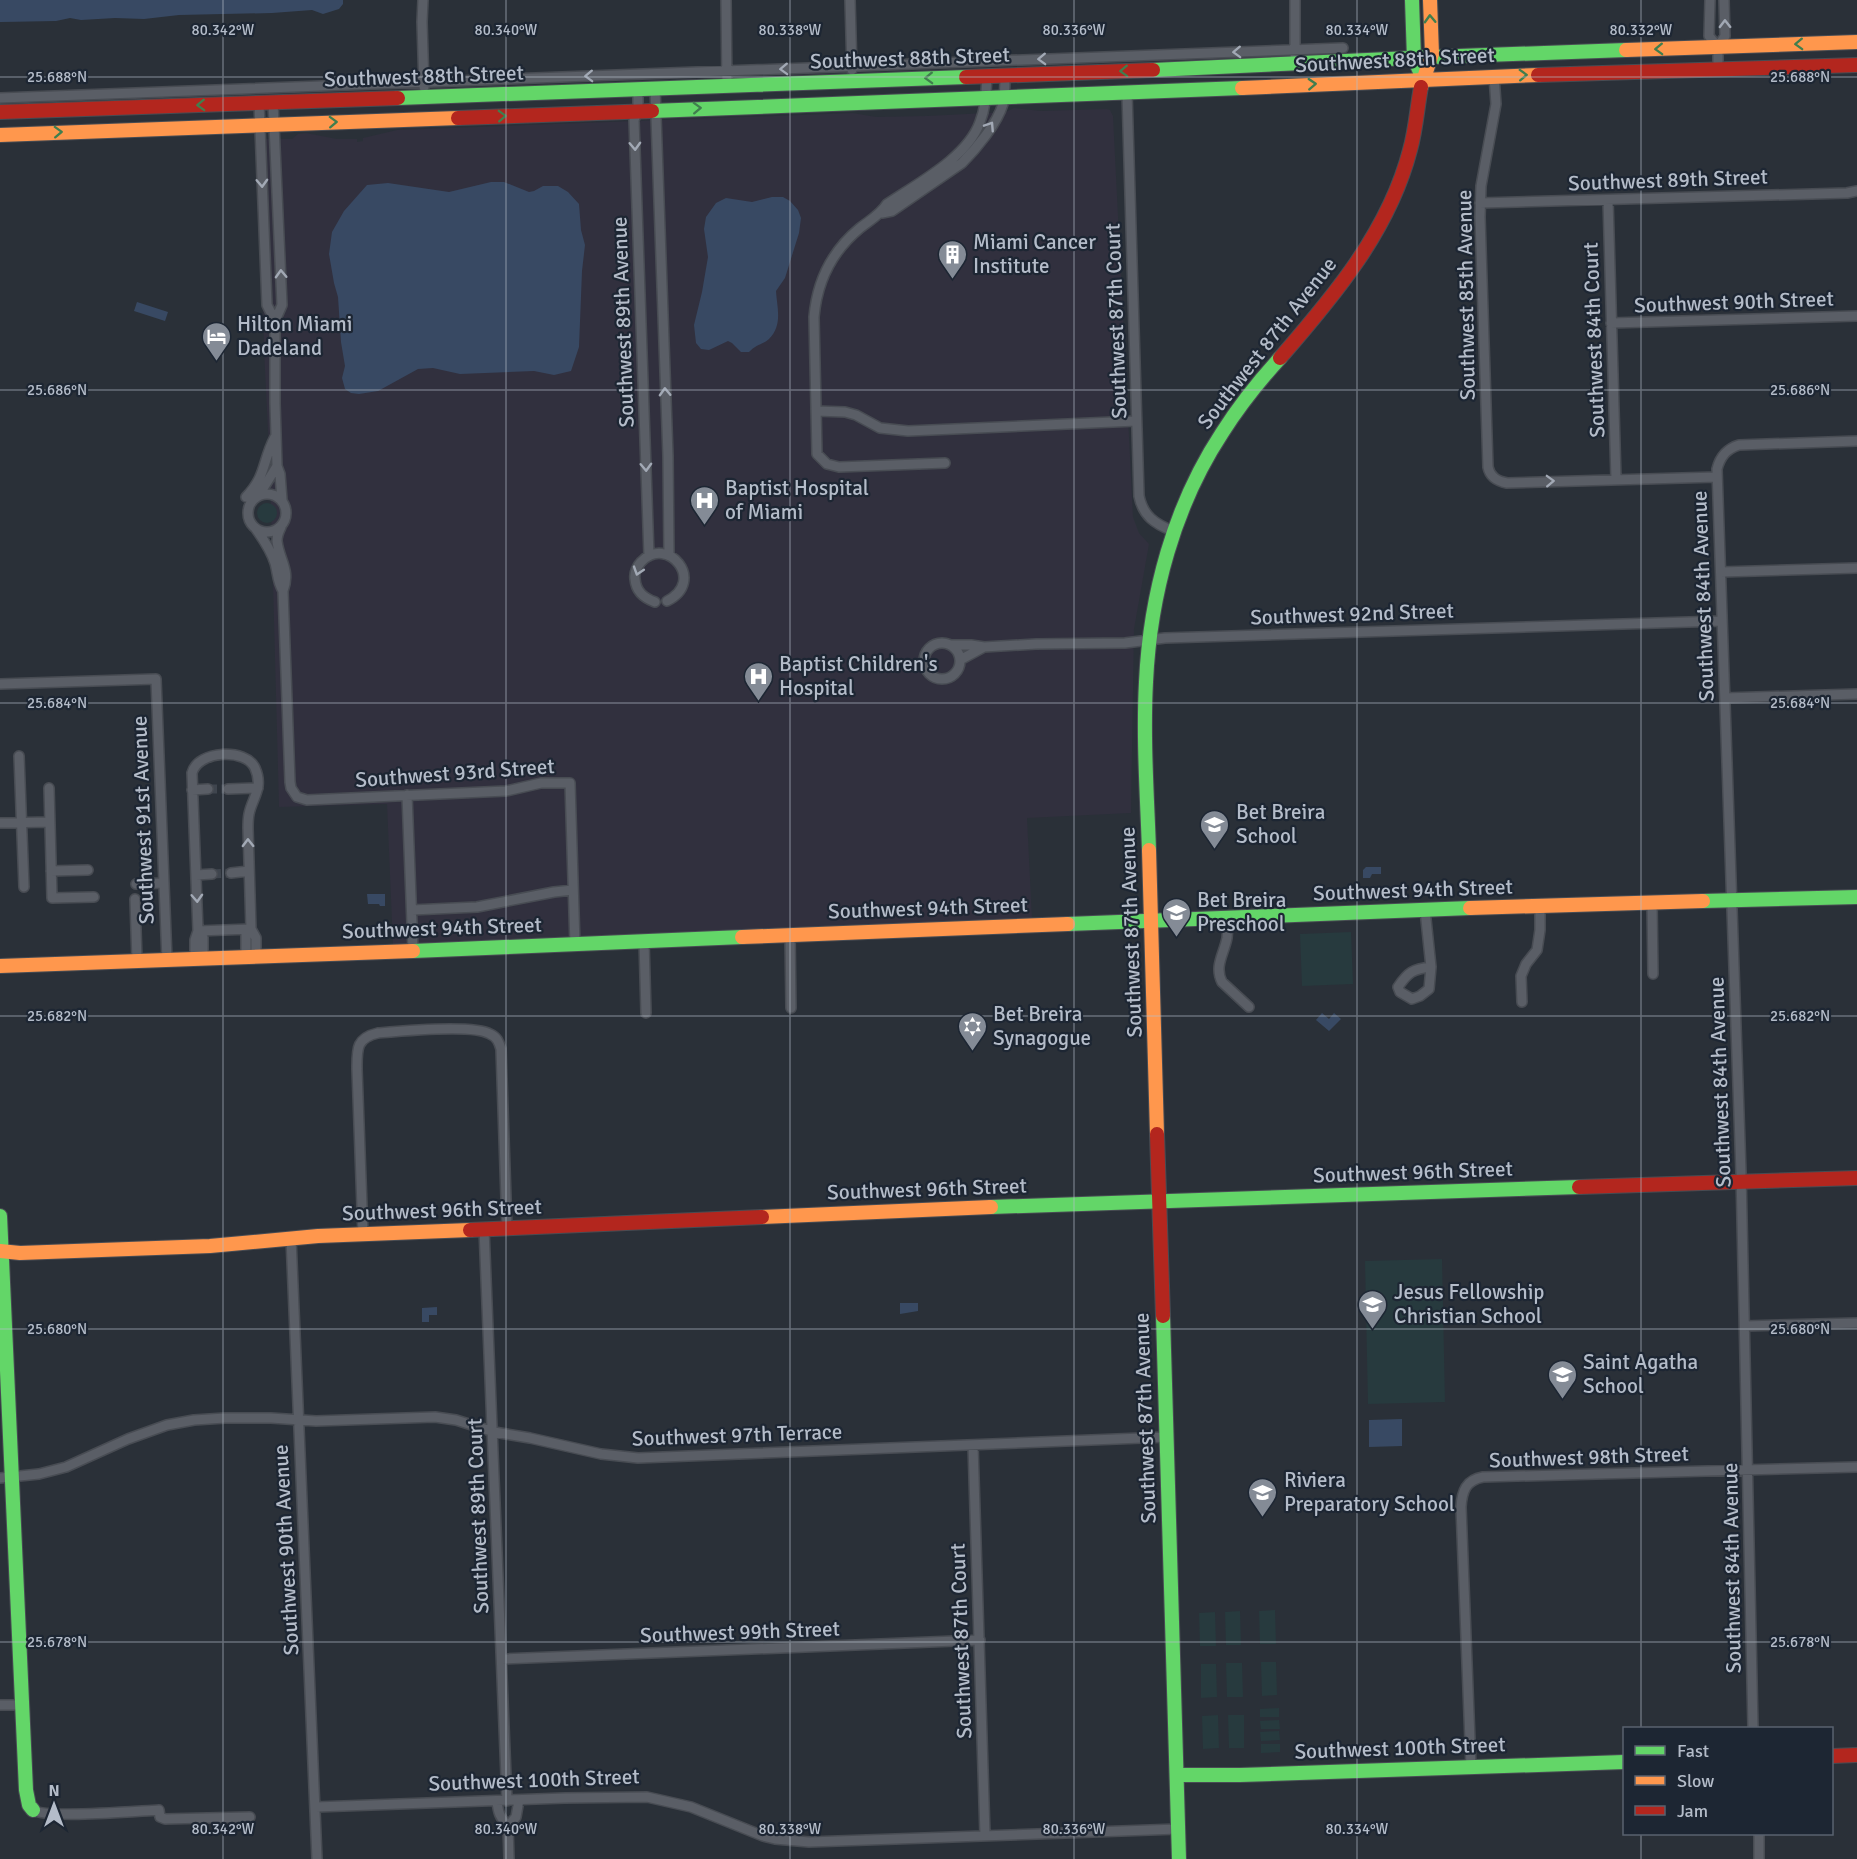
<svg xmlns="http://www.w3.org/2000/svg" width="1857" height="1859" font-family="Signika,sans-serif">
	<rect width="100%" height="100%" fill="#2a3038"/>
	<path fill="#31303e" d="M1014,108L1041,111L1106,109L1110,110L1113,116L1133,517L1139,533L1149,544L1134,629L1131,813L1027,818L1032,919L393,946L387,804L279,807L270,471L264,350L260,139H292L298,134L306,133L337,139H357V142L363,141V138L397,130L853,113L876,117L927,116L1006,112Z"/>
	<path fill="#273a3e" d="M257 513a10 10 0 1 1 20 0a10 10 0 1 1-20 0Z
		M1351,932L1353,984L1302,986L1300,934Z
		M1442,1259L1445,1402L1368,1404L1365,1261Z
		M1275,1610L1276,1644H1260L1259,1611Z
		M1240,1611L1241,1645H1226L1225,1612Z
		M1215,1612L1216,1646H1200L1199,1613Z
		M1261,1662H1276L1277,1695L1262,1696Z
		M1226,1663H1242L1243,1697H1227Z
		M1201,1664H1216L1217,1697L1201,1698Z
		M1279,1708V1717H1260V1709Z
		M1218,1715L1219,1748L1203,1749L1202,1716Z
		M1228,1715H1244V1748H1229Z
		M1279,1720L1280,1729H1261L1260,1721Z
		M1279,1731L1280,1740L1261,1741L1260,1732Z
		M1261,1744H1280V1752L1261,1753Z"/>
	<path fill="#384963" d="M0,0H343V4L339,9L323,14L312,10L272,13L179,15L144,19L115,18L81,20L70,18L56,21L2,22H0Z
		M491,182H504L529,192L534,191L543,186H558L568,192L579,204L581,230L585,245L582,271L579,347L571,371L554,375L534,371L460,374L433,368L418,369L378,391L359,394L351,393L345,389L342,378L345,366L341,342L338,297L334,283L329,254L332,232L344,211L367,185L388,183L449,192Z
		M772,197H783L790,201L798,210L801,218L799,233L785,278L776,291C777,308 783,325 769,339C764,344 756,344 749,352H741L732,343L728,341L709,350L701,349L696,343L694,325L702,292L708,257L704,229L706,217L716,203L726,198L752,202Z
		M137,302L168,312L165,321L134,311Z
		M1366,867H1381V874H1372L1370,878H1363V870Z
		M367,894H385V906H380L379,904H368Z
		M1322,1013L1329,1019L1334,1013L1341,1019L1329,1031L1316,1020Z
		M900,1303H918V1311L900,1314Z
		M437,1307V1315H429V1322H422V1308Z
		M1402,1419V1446L1369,1447V1420Z"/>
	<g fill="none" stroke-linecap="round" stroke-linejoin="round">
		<path stroke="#3f454e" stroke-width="9" stroke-dasharray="9 4.5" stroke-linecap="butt" d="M208,789H228
			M212,874L231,873"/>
		<defs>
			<path id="street" d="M423,0L422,22L424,87
				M726,0L727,86
				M850,0L852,70
				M1295,0V55
				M1710,0L1709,36L1718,47
				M1718,70V47L1725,36L1724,0
				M1494,76L1496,104L1481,186L1480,217L1488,467C1490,477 1497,481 1507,483L1717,477
				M655,88L668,456L669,555
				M638,89V110L634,120L649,556
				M1127,93L1139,496C1143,516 1155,524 1173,531
				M0,98L1343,48
				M273,102L282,305L275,321V403L277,466L280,474L282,500
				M259,103L267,305L275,321
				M1608,200L1616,479
				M1480,203L1847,193L1857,191
				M882,213L892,211L962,163C976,149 997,124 1003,104C1005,95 1005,85 1005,75
				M1611,323L1857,316
				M816,411L845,412L856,415L880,428L908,431L1136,421
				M945,463L839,467L827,464L817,454L814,317C817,282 832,251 860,228C870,220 880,215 887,204C918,183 967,158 980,122C986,107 986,92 987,76
				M248 513a19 19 0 1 1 38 0a19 19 0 1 1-38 0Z
				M259,495L277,466
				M246,497C267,475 262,461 275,437
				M281,527C279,531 277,536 277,541C279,560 291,570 283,591L290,782L291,788L297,797L307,800L506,791L541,783H570L575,945
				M256,529C264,540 271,551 275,563C278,574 277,581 283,591
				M1721,572L1857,568
				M655,602C644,598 636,592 635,579C634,573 637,566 641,562C667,534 707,581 667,601
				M924 661a18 18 0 1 1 36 0a18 18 0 1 1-36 0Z
				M950,645H971L984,647L1036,644L1125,643L1165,638L1722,621
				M960,660L984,647
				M0,684L156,679L167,960
				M1725,698L1857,694
				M19,756L24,887
				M49,788L52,898L94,897
				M228,789L258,788
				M192,790L208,789
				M407,795L413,950
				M0,823L50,822
				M51,871L88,870
				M231,873L249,871
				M196,875L212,874
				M136,884L164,883
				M135,899L137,961
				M1652,903L1653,974
				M412,910L477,907L554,892L573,890
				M1425,910L1431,967L1429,989L1420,996L1412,999L1400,992L1398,987C1408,972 1413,969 1431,967
				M1227,917C1227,924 1228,931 1227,938C1224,954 1214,966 1222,982L1249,1007
				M198,931L251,929
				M198,931L203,937V959
				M790,935L791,1008
				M644,941L646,1013
				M246,957V934L251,929
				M195,959V940L198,931L192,773C198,750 246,748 255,768C264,788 252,798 249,814C248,819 248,824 248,828L251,929L256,938V957
				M1522,1002L1521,976L1526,964L1537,950L1540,930V907
				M484,1229L507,1801
				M363,1235L357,1069C357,1049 356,1038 378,1033C400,1031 474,1024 490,1034C497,1037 499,1042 501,1049L507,1228
				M291,1238L317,1859
				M1745,1326L1857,1323
				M973,1445L985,1835
				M0,1478L39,1474L66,1467L128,1439L167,1425L194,1420L225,1418H271L316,1421L435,1417L456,1420L494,1432L530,1438L601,1454L638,1458L1167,1437
				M502,1659L980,1640
				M0,1705H22
				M1753,1728L1741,1173L1717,469C1720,457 1726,449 1739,445L1857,441
				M1471,1767L1461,1507C1462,1491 1466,1480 1483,1477L1857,1467
				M497,1801C498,1812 500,1818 508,1826
				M316,1807L565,1798L647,1797L691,1807L763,1836L775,1839L809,1842L1178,1829
				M33,1810C47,1819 137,1811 159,1810L160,1817L165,1819L250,1817
				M508,1826L509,1859
				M508,1826L516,1817L519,1800
				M1759,1834V1859"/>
			<path id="fast" d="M1412,0L1414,58L1423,79
				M1153,70L1432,57L1626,50
				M398,98L966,77
				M652,111L1242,88
				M1149,850C1147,794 1143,738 1146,682C1150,595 1174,506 1222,433C1239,406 1259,381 1280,358
				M1703,901L1857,897
				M1068,924L1470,908
				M413,951L742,937
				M991,1207L1579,1187
				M0,1216L26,1790L29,1805L33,1810
				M1163,1316L1179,1859
				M1177,1775H1240L1624,1762"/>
			<path id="slow" d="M1626,50L1857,42
				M1421,87L1432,54L1430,0
				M1242,88L1538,75
				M0,135L458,118
				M1149,850L1157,1134
				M1470,908L1703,901
				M742,937L1068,924
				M0,966L413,951
				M762,1217L991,1207
				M0,1251L20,1253L210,1246L318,1236L470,1230"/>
			<path id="jam" d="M1538,75L1857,65
				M966,77L1153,70
				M0,112L398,98
				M458,118L652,111
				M1280,358C1334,296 1389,231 1410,150C1416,129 1417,108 1421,87
				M1157,1134L1163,1316
				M1579,1187L1857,1178
				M470,1230L762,1217
				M1832,1756L1857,1755"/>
		</defs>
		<use href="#street" stroke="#484c53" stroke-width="12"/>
		<use href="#fast" stroke="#484c53" stroke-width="16"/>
		<use href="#slow" stroke="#484c53" stroke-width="16"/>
		<use href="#jam" stroke="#484c53" stroke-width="16"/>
		<use href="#street" stroke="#5a5e66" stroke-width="9"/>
		<use href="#fast" stroke="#63d668" stroke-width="14"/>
		<use href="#slow" stroke="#ff974d" stroke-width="14"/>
		<use href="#jam" stroke="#b3261e" stroke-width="14"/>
	</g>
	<defs><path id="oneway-chevron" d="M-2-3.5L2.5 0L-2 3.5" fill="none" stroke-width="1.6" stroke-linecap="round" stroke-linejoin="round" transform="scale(1.5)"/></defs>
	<g stroke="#407e4e">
		<use href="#oneway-chevron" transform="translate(1430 19) rotate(-92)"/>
		<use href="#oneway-chevron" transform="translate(1799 44) rotate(178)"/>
		<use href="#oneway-chevron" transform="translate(1659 49) rotate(178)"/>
		<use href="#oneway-chevron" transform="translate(1124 71) rotate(178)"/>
		<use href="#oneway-chevron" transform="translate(1523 75) rotate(-2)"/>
		<use href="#oneway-chevron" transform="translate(929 78) rotate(178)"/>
		<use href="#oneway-chevron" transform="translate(1312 84) rotate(-3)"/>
		<use href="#oneway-chevron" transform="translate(201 105) rotate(178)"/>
		<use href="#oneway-chevron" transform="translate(697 108) rotate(-2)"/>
		<use href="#oneway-chevron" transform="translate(502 116) rotate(-2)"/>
		<use href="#oneway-chevron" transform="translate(333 122) rotate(-2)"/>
		<use href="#oneway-chevron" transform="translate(58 132) rotate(-2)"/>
	</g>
	<g stroke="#a2a9b5">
		<use href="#oneway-chevron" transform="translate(1725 24) rotate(-91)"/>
		<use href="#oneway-chevron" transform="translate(1237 52) rotate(178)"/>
		<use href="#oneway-chevron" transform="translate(1042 59) rotate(178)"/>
		<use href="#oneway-chevron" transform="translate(784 69) rotate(178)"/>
		<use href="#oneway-chevron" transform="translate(589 76) rotate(178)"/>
		<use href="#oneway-chevron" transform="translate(990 126) rotate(-57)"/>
		<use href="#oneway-chevron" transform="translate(635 146) rotate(88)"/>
		<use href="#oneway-chevron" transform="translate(262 183) rotate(88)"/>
		<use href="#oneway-chevron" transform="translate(281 274) rotate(-92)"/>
		<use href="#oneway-chevron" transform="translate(665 392) rotate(-92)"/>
		<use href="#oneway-chevron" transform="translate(646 467) rotate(88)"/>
		<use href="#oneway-chevron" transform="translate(1550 481) rotate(-2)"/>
		<use href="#oneway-chevron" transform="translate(638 571) rotate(108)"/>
		<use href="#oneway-chevron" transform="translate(248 843) rotate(-91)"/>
		<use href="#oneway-chevron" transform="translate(197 898) rotate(87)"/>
	</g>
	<path fill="none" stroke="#b4bcc9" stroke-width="1.5" stroke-opacity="0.45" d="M223,0V1859M506,0V1859M790,0V1859M1074,0V1859M1357,0V1859M1641,0V1728M0,77H1857M0,390H1857M0,703H1857M0,1016H1857M0,1329H1857M0,1642H1857M1641,1834V1859"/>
	<defs>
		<symbol id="building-pin" viewBox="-11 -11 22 30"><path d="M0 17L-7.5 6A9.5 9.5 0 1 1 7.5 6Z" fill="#848b96" stroke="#1d2633"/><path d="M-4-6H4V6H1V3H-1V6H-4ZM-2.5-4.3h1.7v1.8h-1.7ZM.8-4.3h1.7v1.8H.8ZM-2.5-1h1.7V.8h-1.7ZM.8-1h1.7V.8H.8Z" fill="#fff"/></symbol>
		<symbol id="hotel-pin" viewBox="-11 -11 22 30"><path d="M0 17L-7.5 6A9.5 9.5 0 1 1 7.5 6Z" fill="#848b96" stroke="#1d2633"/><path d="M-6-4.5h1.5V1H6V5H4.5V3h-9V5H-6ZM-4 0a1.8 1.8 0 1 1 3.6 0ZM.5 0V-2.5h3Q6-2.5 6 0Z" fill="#fff"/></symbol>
		<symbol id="hospital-pin" viewBox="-11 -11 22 30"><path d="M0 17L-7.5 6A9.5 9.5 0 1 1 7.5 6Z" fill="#848b96" stroke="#1d2633"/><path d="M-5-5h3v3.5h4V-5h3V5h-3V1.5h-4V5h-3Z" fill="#fff"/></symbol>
		<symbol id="school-pin" viewBox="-11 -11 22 30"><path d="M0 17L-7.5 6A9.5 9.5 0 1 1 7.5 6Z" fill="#848b96" stroke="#1d2633"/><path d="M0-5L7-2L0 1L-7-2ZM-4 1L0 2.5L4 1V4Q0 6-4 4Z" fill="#fff"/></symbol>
		<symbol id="synagogue-pin" viewBox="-11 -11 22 30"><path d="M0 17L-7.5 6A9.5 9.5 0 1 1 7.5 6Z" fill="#848b96" stroke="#1d2633"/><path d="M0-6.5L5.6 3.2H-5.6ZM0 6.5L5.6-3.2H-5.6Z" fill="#fff"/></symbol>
	</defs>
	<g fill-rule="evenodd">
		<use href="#building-pin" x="936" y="238" width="33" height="45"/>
		<use href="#hotel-pin" x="200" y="320" width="33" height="45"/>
		<use href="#hospital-pin" x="688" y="484" width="33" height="45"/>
		<use href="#hospital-pin" x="742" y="660" width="33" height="45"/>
		<use href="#school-pin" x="1198" y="808" width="33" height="45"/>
		<use href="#school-pin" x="1160" y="896" width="33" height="45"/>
		<use href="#synagogue-pin" x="956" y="1010" width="33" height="45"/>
		<use href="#school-pin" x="1356" y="1288" width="33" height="45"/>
		<use href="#school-pin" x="1546" y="1358" width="33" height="45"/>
		<use href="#school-pin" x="1246" y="1476" width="33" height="45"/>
	</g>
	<g text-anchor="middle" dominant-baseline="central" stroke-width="4.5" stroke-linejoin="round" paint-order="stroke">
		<g font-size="21" fill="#b4bcc9" stroke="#1d2633">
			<text transform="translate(910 58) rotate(-2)">Southwest 88th Street</text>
			<text transform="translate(1395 60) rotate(-3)">Southwest 88th Street</text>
			<text transform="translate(424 76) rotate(-2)">Southwest 88th Street</text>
			<text transform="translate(1668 180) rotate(-2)">Southwest 89th Street</text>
			<text transform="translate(1466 295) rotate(-91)">Southwest 85th Avenue</text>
			<text transform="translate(1734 302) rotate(-2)">Southwest 90th Street</text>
			<text transform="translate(1116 321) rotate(-92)">Southwest 87th Court</text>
			<text transform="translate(623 322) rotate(-92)">Southwest 89th Avenue</text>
			<text transform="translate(1594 340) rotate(-92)">Southwest 84th Court</text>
			<text transform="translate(1267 343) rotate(-52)">Southwest 87th Avenue</text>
			<text transform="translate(1703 596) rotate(-92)">Southwest 84th Avenue</text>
			<text transform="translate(1352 614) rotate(-2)">Southwest 92nd Street</text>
			<text transform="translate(455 773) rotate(-4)">Southwest 93rd Street</text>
			<text transform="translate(143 820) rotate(-92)">Southwest 91st Avenue</text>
			<text transform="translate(1413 890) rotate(-2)">Southwest 94th Street</text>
			<text transform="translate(928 908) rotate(-2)">Southwest 94th Street</text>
			<text transform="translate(442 928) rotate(-2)">Southwest 94th Street</text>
			<text transform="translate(1131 932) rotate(-92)">Southwest 87th Avenue</text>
			<text transform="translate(1720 1082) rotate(-92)">Southwest 84th Avenue</text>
			<text transform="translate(1413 1172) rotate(-2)">Southwest 96th Street</text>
			<text transform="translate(927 1189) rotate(-2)">Southwest 96th Street</text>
			<text transform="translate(442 1210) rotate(-2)">Southwest 96th Street</text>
			<text transform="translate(1145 1418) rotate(-92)">Southwest 87th Avenue</text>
			<text transform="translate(737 1435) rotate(-2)">Southwest 97th Terrace</text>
			<text transform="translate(1589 1457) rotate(-2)">Southwest 98th Street</text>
			<text transform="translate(478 1516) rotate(-92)">Southwest 89th Court</text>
			<text transform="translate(286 1550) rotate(-93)">Southwest 90th Avenue</text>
			<text transform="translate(1732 1568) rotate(-91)">Southwest 84th Avenue</text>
			<text transform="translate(740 1632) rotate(-2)">Southwest 99th Street</text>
			<text transform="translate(961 1641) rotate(-92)">Southwest 87th Court</text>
			<text transform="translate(1400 1748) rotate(-2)">Southwest 100th Street</text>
			<text transform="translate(534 1780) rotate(-2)">Southwest 100th Street</text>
		</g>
		<g font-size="21" fill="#b4bcc9" stroke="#1d2633" text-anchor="start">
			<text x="973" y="242">Miami Cancer<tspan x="973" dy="24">Institute</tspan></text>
			<text x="237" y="324">Hilton Miami<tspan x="237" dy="24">Dadeland</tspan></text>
			<text x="725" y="488">Baptist Hospital<tspan x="725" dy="24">of Miami</tspan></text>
			<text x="779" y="664">Baptist Children's<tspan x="779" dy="24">Hospital</tspan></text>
			<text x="1236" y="812">Bet Breira<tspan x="1236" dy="24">School</tspan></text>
			<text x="1197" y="900">Bet Breira<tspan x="1197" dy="24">Preschool</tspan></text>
			<text x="993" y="1014">Bet Breira<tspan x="993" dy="24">Synagogue</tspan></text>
			<text x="1394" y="1292">Jesus Fellowship<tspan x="1394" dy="24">Christian School</tspan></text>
			<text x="1583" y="1362">Saint Agatha<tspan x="1583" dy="24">School</tspan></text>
			<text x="1284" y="1480">Riviera<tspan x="1284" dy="24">Preparatory School</tspan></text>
		</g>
	</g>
	<g font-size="15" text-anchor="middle" fill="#b4bcc9" stroke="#1d2633" stroke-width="4.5" stroke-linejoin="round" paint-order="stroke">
		<text x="223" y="35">80.342°W</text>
		<text x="506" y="35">80.340°W</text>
		<text x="790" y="35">80.338°W</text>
		<text x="1074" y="35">80.336°W</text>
		<text x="1357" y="35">80.334°W</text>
		<text x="1641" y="35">80.332°W</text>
		<text x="57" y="82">25.688°N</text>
		<text x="1800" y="82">25.688°N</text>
		<text x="57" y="395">25.686°N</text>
		<text x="1800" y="395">25.686°N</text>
		<text x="57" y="708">25.684°N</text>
		<text x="1800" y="708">25.684°N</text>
		<text x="57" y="1021">25.682°N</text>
		<text x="1800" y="1021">25.682°N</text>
		<text x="57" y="1334">25.680°N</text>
		<text x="1800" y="1334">25.680°N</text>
		<text x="57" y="1647">25.678°N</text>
		<text x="1800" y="1647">25.678°N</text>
		<text x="223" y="1834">80.342°W</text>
		<text x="506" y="1834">80.340°W</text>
		<text x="790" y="1834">80.338°W</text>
		<text x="1074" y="1834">80.336°W</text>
		<text x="1357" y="1834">80.334°W</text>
	</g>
	<rect x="1623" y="1727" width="210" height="108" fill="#1d2633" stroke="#59626f" stroke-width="1.5"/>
	<rect x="1635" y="1746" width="30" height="9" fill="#63d668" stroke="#59626f" stroke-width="1.5"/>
	<text x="1677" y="1757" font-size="18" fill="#b4bcc9">Fast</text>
	<rect x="1635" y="1776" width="30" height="9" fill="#ff974d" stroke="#59626f" stroke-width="1.5"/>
	<text x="1677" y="1787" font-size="18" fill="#b4bcc9">Slow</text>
	<rect x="1635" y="1806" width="30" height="9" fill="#b3261e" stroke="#59626f" stroke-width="1.5"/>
	<text x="1677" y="1817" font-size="18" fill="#b4bcc9">Jam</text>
	<g transform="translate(54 1805)" stroke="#1d2633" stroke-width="4.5" paint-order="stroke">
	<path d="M0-4.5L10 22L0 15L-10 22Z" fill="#b4bcc9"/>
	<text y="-9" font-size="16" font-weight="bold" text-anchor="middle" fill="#b4bcc9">N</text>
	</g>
</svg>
